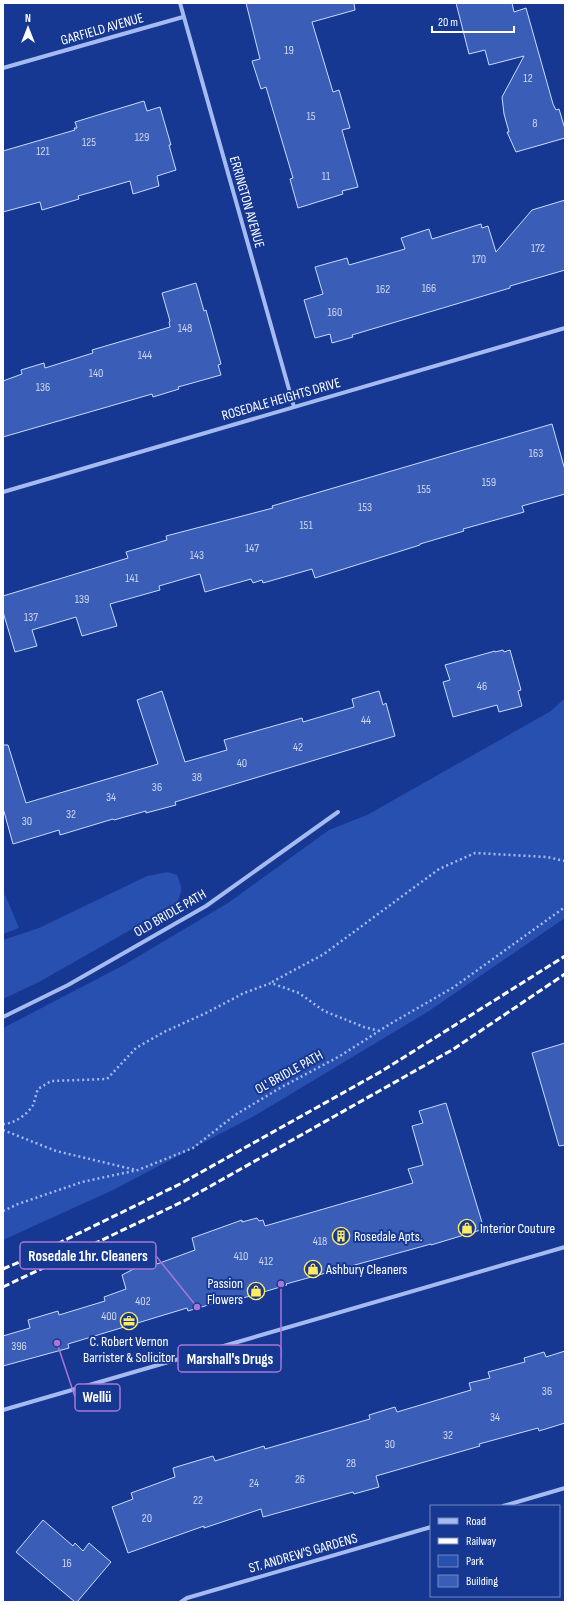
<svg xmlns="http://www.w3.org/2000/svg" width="568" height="1605" font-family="'Sofia Sans Condensed',sans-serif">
	<rect width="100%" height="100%" fill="#163892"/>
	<path fill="#2850b0" d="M565,698V918L429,1011L256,1115L113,1190L3,1240V1028L124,965L228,903L329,830L367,815L551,711Z
		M168,872L177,875C183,889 182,892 176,904L39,982L3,999V940L39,928L147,876Z
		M3,890L19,928L3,934Z"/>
	<path fill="#3a5eb8" stroke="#cbd9fc" d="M246,3H354L355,10L312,22L333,92L339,90L350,128L342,130L358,187L342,191L343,194L298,208L290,179L293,178L266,87L261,89L252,61L260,59Z
		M456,3H512L514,12L526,8L553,104L556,110L559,109L565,129V138L516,152L507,132H509L504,114L502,97L524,56L489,65L485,50L469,54Z
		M144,101L147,111L160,107L171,145H169L176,170L157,176L159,186L133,194L130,181L78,196L79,199L42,210L40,202L3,212V151L75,130L74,128H77L75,122Z
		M565,200V270L510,286V288L352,335L353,337L332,343L330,334L315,338L304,300L323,294L315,267L347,258L349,265L405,249L401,238L429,229L432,239L481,224L482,228L488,226L496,252L532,210Z
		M196,283L204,311L206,310L221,364L218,365L221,375L178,387L179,389L153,397L152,394L3,437V381L22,374L21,370L44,363L45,368L93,353L92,350L170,327L169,322L170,321L162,293Z
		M552,424L565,470V494L522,506L524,512L463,529L464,531L420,544V545L315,578L312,569L263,583L262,580L253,583L251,579L205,592L200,574L159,586L160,590L110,604L117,626L82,636L76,617L32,630L37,646L15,652L3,612V596L128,558L126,552L167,540L166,536L273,508L272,506Z
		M503,650L504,652L510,650L521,690L518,691L522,706L499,712L497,705L453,717L443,682L450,680L445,665L495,651V652Z
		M162,691L185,762L227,750L224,740L302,718L303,722L354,707L352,699L379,691L383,705L386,703L395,736L175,802L176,805L146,813V811L114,820L113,819L60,835L59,830L13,844L3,808V745H8L26,803L158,764L137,700Z
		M565,1043V1145L559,1146L532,1053Z
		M446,1103L484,1229L431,1245V1244L286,1284L287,1285L240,1299L239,1296L188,1311L187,1308L68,1344L69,1348L3,1366V1336L30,1328L28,1320L58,1311L59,1315L105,1301L104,1297L126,1289L122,1275L155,1258L157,1264L195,1250L192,1238L242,1220V1222L257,1218L259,1221L263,1220L265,1226L413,1183L408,1169L423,1165L412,1126L423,1123L419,1111Z
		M565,1351V1423L539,1431L538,1428L479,1444L480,1446L376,1476L379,1487L354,1494L353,1492L263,1517L261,1509L204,1528V1526L128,1553L112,1507L133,1499L131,1493L175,1477L173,1468L213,1456L215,1461L264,1446L265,1449L370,1419L369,1415L395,1407L397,1412L471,1390L469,1383L490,1378L488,1372L525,1362L524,1358L544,1352L546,1357Z
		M43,1520L73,1546L75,1543L83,1551L89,1543L111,1562L77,1602H75L16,1552Z"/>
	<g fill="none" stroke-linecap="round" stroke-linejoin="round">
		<path stroke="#a4baf0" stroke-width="2.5" stroke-dasharray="2 3" stroke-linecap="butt" d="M272,982L324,954L439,869L475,853L547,857L565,861
			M3,1124C14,1124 28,1114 33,1105C35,1100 36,1094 38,1089L51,1081L107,1079L136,1048L164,1032L206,1013L244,993L271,983L299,993L324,1011L364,1027L380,1031
			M3,1130L56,1151L136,1170
			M3,1211L18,1204L82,1182L138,1170L193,1148L235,1115L280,1088L340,1056L390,1024L454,987L565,907"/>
		<path stroke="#a4baf0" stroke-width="4" d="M180,3L294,407
			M3,68L183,17
			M3,492L565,328
			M3,1017L68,985L206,906L338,812
			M3,1410L565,1247
			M503,1506L565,1488
			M181,1602L187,1598L431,1527"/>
		<path stroke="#fff" stroke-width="3" stroke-dasharray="7 3" stroke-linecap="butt" d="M3,1269L24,1260L180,1184L382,1071L565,956
			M3,1287L184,1201L452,1050L565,974"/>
	</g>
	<defs>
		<symbol id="shop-ring" viewBox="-11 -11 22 22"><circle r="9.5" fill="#163892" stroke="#ffeb64" stroke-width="1.5"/><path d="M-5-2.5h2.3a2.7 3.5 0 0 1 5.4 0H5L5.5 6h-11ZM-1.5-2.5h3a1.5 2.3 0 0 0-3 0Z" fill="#ffeb64"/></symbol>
		<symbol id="building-ring" viewBox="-11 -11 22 22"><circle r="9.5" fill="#163892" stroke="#ffeb64" stroke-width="1.5"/><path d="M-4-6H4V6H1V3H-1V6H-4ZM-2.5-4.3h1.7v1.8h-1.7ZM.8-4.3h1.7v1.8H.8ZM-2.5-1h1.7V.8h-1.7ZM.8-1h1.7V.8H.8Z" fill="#ffeb64"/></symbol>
		<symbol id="office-ring" viewBox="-11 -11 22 22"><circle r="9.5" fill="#163892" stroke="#ffeb64" stroke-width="1.5"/><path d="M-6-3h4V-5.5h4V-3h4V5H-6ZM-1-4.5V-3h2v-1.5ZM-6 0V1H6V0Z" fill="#ffeb64"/></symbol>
	</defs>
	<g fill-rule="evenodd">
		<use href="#shop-ring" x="457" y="1218" width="20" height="20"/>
		<use href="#building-ring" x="331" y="1226" width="20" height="20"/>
		<use href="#shop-ring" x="303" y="1259" width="20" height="20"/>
		<use href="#shop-ring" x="246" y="1281" width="20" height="20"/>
		<use href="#office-ring" x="119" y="1311" width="20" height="20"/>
	</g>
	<g text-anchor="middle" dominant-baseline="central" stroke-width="4" stroke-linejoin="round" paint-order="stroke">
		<g font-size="12" fill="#ced7ed">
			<text x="289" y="50">19</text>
			<text x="528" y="78">12</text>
			<text x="311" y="116">15</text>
			<text x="535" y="123">8</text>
			<text x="142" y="137">129</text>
			<text x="89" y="142">125</text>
			<text x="43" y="151">121</text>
			<text x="326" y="176">11</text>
			<text x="538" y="248">172</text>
			<text x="479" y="259">170</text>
			<text x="429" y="288">166</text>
			<text x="383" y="289">162</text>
			<text x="335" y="312">160</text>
			<text x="185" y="328">148</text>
			<text x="145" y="355">144</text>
			<text x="96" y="373">140</text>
			<text x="43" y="387">136</text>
			<text x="536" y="453">163</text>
			<text x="489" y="482">159</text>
			<text x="424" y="489">155</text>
			<text x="365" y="507">153</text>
			<text x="306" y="525">151</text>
			<text x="252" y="548">147</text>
			<text x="197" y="555">143</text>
			<text x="132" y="578">141</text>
			<text x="82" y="599">139</text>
			<text x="31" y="617">137</text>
			<text x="482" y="686">46</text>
			<text x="366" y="720">44</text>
			<text x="298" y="747">42</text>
			<text x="242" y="763">40</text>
			<text x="197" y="777">38</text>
			<text x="157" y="787">36</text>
			<text x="111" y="797">34</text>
			<text x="71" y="814">32</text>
			<text x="27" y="821">30</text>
			<text x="320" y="1241">418</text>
			<text x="241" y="1256">410</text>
			<text x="266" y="1261">412</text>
			<text x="143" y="1301">402</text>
			<text x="109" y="1316">400</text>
			<text x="19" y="1346">396</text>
			<text x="547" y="1391">36</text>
			<text x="495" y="1417">34</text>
			<text x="448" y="1435">32</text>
			<text x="390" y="1444">30</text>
			<text x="351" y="1463">28</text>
			<text x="300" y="1479">26</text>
			<text x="254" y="1483">24</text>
			<text x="198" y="1500">22</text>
			<text x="147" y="1518">20</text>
			<text x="67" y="1563">16</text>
		</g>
		<g font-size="14" fill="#fff" stroke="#163892">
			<text transform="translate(102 29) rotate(-16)">GARFIELD AVENUE</text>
			<text transform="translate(247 202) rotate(74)">ERRINGTON AVENUE</text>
			<text transform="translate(281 399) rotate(-16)">ROSEDALE HEIGHTS DRIVE</text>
			<text transform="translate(170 913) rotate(-30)">OLD BRIDLE PATH</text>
			<text transform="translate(289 1072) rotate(-29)">OL' BRIDLE PATH</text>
			<text transform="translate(303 1553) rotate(-16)">ST. ANDREW'S GARDENS</text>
		</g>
		<g font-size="14" fill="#fff" stroke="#163892" text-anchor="start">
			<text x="480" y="1228">Interior Couture</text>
			<text x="354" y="1236">Rosedale Apts.</text>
			<text x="326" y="1269">Ashbury Cleaners</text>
			<text x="243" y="1283" text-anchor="end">Passion<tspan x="243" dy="16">Flowers</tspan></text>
			<text x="129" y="1341" text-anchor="middle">C. Robert Vernon<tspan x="129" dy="16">Barrister &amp; Solicitor</tspan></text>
		</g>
	</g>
	<path fill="none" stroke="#a976d5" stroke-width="1.5" d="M197 1307L156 1256M281 1284L281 1359M57 1343L75 1397"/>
	<g fill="#a976d5" stroke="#163892" stroke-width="1.5">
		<circle cx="197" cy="1307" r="4"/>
		<circle cx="281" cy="1284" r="4"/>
		<circle cx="57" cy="1343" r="4"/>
	</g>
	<g fill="#163892" stroke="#a976d5" stroke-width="1.5">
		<rect x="20" y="1242" width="136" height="27" rx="4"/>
		<rect x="178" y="1345" width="103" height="27" rx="4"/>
		<rect x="75" y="1384" width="45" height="27" rx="4"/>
	</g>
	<g font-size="15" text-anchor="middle" font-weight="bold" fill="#fff">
		<text x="88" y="1261">Rosedale 1hr. Cleaners</text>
		<text x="230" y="1364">Marshall's Drugs</text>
		<text x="97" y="1402">Wellü</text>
	</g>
	<rect width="568" height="1605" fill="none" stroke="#ffffff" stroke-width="8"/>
	<rect x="430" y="1505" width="130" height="92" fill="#163892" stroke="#7388be"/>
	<rect x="438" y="1518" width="20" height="6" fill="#a4baf0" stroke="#7388be"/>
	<text x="466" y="1525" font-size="12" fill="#ffffff">Road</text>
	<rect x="438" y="1538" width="20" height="6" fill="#ffffff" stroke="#7388be"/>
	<text x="466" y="1545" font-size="12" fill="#ffffff">Railway</text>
	<rect x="438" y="1555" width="20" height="12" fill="#2850b0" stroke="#7388be"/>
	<text x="466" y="1565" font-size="12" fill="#ffffff">Park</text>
	<rect x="438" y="1575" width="20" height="12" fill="#3a5eb8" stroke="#7388be"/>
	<text x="466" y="1585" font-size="12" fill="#ffffff">Building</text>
	<g transform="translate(28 28)" stroke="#163892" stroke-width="3" paint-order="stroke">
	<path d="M0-3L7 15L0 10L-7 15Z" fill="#ffffff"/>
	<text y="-6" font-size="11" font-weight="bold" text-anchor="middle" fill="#ffffff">N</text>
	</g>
	<path d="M432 26v6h82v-6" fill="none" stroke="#ffffff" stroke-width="2"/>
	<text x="438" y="26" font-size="12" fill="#ffffff" stroke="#163892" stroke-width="3" paint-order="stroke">20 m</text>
</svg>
